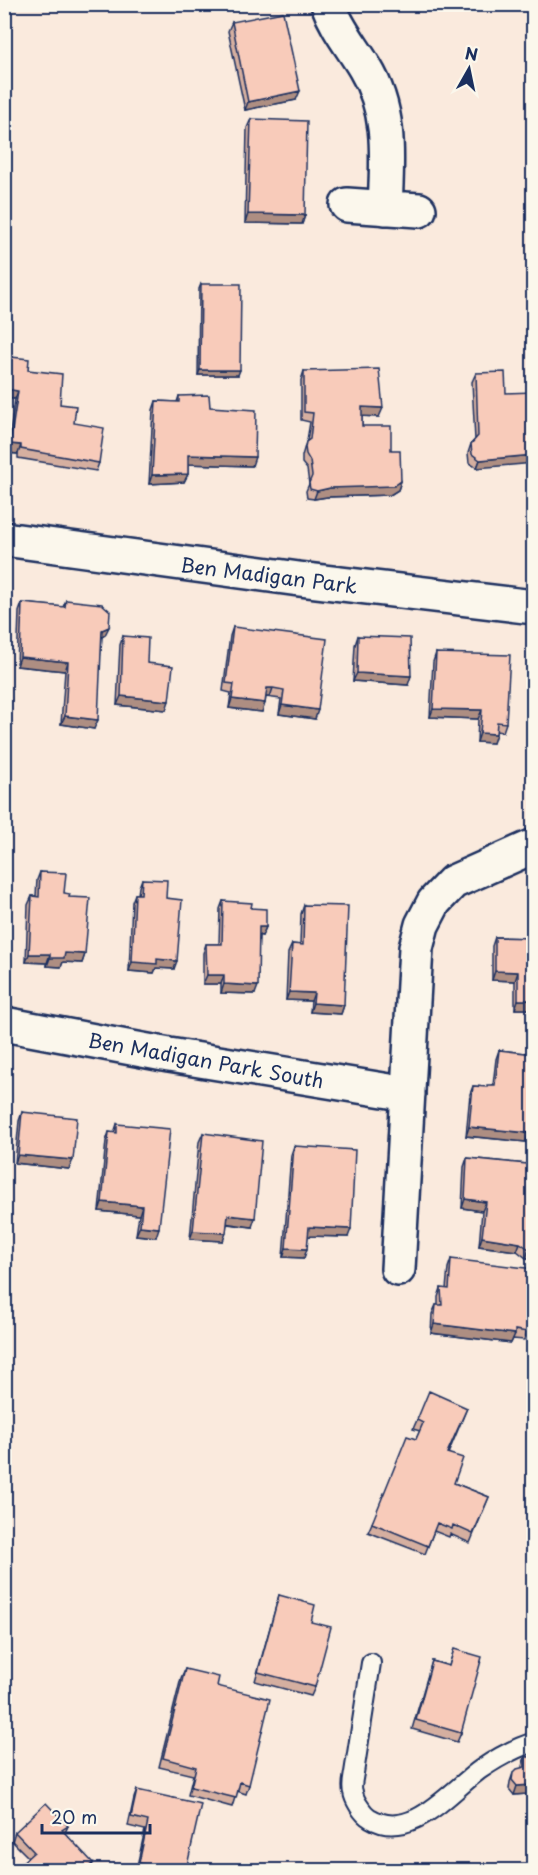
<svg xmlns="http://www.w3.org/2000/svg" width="538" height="1875" font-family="'Playpen Sans',sans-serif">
	<rect width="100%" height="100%" fill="#faeadd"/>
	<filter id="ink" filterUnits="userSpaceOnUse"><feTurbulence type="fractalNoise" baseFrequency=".0167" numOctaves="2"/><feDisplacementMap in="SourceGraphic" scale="12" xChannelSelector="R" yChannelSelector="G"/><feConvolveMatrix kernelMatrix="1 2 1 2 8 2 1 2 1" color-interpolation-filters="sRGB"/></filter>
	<g filter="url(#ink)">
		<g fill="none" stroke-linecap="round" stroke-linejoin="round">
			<defs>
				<path id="service" d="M371,1663L354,1773C353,1779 351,1787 353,1792C354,1800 363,1814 370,1818C411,1843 451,1790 481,1769C497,1758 515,1748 534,1742"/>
				<path id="minor" d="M328,4C337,29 352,46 365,68C392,112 387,159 385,208
					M347,205L419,210
					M4,539L299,579L534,607
					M4,1024L169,1055L408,1094
					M398,1269L416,948L422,925L434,902L453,882L534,846"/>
			</defs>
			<use href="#service" stroke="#1b2f5e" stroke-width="22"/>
			<use href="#minor" stroke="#1b2f5e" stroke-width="38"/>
			<use href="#service" stroke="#fbf7ec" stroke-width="18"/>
			<use href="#minor" stroke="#fbf7ec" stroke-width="33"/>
		</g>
		<path fill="#d5afa0" stroke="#1b2f5e" stroke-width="1.5" d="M232,22L296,100L245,110L228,31Z
			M251,119L305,215L302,224L245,223L247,128Z
			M201,284L238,375H198L199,289Z
			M11,357L28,370L60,404L74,423L99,463L96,471L18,458V454L7,453L15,399L4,398V387L8,366Z
			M304,371L379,417L362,416V426L391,450L401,481L398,490L390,495L327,497L314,499L307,498L306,491L309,484L307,469L302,463V456L306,442L307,440L310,422L301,420V380Z
			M476,373L506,393L477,468L469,463L468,453L471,444L475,440L472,382Z
			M179,396L210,407L252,466L188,464V474L184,482L149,484L153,410L156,401L177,402Z
			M66,600L105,635L102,637L94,729L61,724L65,671L17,666L19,612L22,603L63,607Z
			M233,627L315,719L279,714L281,699L266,697L265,703L262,712L229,708L231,693L223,691L230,636Z
			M123,636L147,663L166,710L117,705L120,645Z
			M358,636L408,685L353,681L355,645Z
			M436,653L506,723L503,732L496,731L493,743L477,742L478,719L430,717L433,662Z
			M40,872L69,897L85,954L82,963L63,962L61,967L47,966V963L26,962L28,905L32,896H36L37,880Z
			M142,879L166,898L174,969L156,968L154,973L129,971L132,902L135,894H138L139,887Z
			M223,901L251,908L266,927L262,936L259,935L255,994L221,993V984H203V953L206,944H219L220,909Z
			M304,905L344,1005L341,1014L310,1012L311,1001L286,1000L288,953L292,944L300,945L301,914Z
			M495,937L534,938V1009H515V981L492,980V946Z
			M499,1050L534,1054V1150H531L526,1142L466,1136L470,1094L473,1086L486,1087L493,1085L496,1059Z
			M22,1112L69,1169L15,1163L19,1121Z
			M117,1124L156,1237L136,1235L139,1215L99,1211L106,1141L109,1132L114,1133Z
			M203,1133L252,1227L227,1224L223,1241L190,1239L199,1142Z
			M294,1146L348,1237L308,1236L304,1258L283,1257L291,1155Z
			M467,1158L527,1164L534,1258H526L517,1251L479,1246L482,1211L462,1208L464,1167Z
			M451,1259L527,1332L524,1340L513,1339L511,1343L431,1333L432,1314L436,1305H438V1297L441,1288L446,1289L448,1268Z
			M467,1408L448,1454L454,1483L489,1497L470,1543L450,1534L449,1537L434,1531L425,1554L368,1532L372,1523L416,1439L420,1431L413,1429L417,1420Z
			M279,1595L311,1622L315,1687L311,1696L255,1681Z
			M454,1649L461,1733L457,1742L412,1729L432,1661L449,1666Z
			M185,1669L217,1686L249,1785L246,1794L237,1791L232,1807L188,1795L193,1775L159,1767L181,1678Z
			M525,1757H534V1844H530L527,1794L514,1795L509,1789L510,1782L513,1773L522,1768V1766Z
			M137,1790L186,1870H136L145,1830L128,1826L134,1798Z
			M68,1826L65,1833L91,1870H15L16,1868L28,1857L12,1841L15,1832Z"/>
		<path fill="#ae8e82" stroke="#1b2f5e" stroke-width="1.5" d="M300,91L296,100L245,110L248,102Z
			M248,214L305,215L302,224L245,223Z
			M200,370H240L238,375H198Z
			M6,389L18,391L15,399L4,398V393Z
			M362,407L383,408L379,417L359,416Z
			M10,444L21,445L18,454L7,453Z
			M188,455L255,457L252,466L185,464Z
			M534,455V463L477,468L480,460Z
			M188,474L184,482L149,484L152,475Z
			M401,481L398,490L390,495L327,497L314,499L317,491L330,488Z
			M109,627L105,635L99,639L102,630Z
			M20,657L68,662L65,671L17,666Z
			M357,673L411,676L408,685L353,681Z
			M267,688H273L270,697H264Z
			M121,696L169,701L166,710L117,705Z
			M232,699L265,703L262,712L229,708Z
			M282,705L318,710L315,719L279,714Z
			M433,709L482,710L478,719L430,717Z
			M65,716L98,720L94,729L61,724Z
			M480,733L496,734L493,743L477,742Z
			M259,927H266L262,936L256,935Z
			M65,953L85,954L82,963L63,962L61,967L47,966L50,958Z
			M29,954H50L47,963L26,962Z
			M157,959L177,961L174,969L156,968L154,973L129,971L132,962Z
			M495,971L518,972L515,981L492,980Z
			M207,975H224L221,984H203Z
			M224,984L258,986L255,994L221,993Z
			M289,992L314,993L311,1001L286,1000Z
			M518,1000H534V1009H515Z
			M313,1003L344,1005L341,1014L310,1012Z
			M469,1127L529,1133L526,1142L466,1136Z
			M534,1142V1150H531Z
			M18,1155L73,1160L69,1169L15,1163Z
			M465,1199L486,1202L482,1211L462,1208Z
			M102,1202L142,1206L139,1215L99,1211Z
			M228,1215L255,1218L252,1227L224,1223Z
			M140,1226L159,1228L156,1237L136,1235Z
			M309,1227L351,1229L348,1237L306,1236Z
			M193,1231L226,1233L223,1241L190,1239Z
			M482,1237L520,1243L517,1251L479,1246Z
			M286,1248L307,1249L304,1258L283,1257Z
			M529,1249H534L533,1258H526Z
			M434,1324L515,1334L511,1343L431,1333Z
			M530,1785L527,1794L514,1795L517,1786Z
			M533,1835L534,1844H530Z
			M93,1863L91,1870H85Z"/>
		<path fill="#f8cbba" stroke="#1b2f5e" stroke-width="1.5" d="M283,12L300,91L248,102L232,22Z
			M251,119L307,121L305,215L248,214Z
			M201,284H241L240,370H200Z
			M11,357L29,359L28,370L62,374L60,404L76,406L74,423L104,428L99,463L21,449V445L10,444L18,391L6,389Z
			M379,369L383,408L362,407V426H391V450H400L401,481L394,486L330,488L317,491L310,489L309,483L312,476L310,461L306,454L305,447L306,442L310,439L313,413L304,412V371Z
			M505,372L506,393L534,392V455L480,460L472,454L471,444L478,436L476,373Z
			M209,395L210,407L256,410L255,457L188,455V474L152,475L156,401L179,402V396Z
			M66,600L102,604L110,611L109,627L102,630L98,720L65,716L68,662L20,657L22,603L65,607Z
			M233,627L327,639L318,710L282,705L284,690L273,688H267L265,703L232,699L234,684L226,683Z
			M123,636L148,638L147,663L173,666L169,701L121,696Z
			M358,636L410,638L411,676L357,673Z
			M436,653L510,655L506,723L497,722L496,734L480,733L482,710L433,709Z
			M40,872L66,873L64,893L70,894L69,897L90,898L85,954L65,953L64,958H50V954H29L32,896L39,897Z
			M142,879L167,880L166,898L182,900L177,961L157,959V964L132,962L135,894H141Z
			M4,892L10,893L6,932H4Z
			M223,901L252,903L251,908L266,909V927H259L258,986L224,984V975H207L206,944H222Z
			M304,905L348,906L344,1005L313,1003L314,993L289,992L292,944L303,945Z
			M495,937L534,938V1000H518V972L495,971Z
			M499,1050L534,1054V1141L529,1133L469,1127L473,1086L487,1087V1085H495Z
			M22,1112L77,1118L73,1160L18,1155Z
			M117,1124L170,1129L159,1228L140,1226L142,1206L102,1202L109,1132L117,1133Z
			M203,1133L262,1141L255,1218L228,1215L226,1233L193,1231Z
			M294,1146L355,1150L351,1229L309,1227L307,1249L286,1248Z
			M467,1158L527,1164L534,1158V1249H529L520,1243L482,1237L486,1202L465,1199Z
			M451,1259L534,1269L527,1332L515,1330V1334L434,1324L436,1305H442L441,1288L449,1289Z
			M429,1391L467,1408L447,1453L463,1458L454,1483L489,1497L473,1534L453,1525L452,1529L437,1523L428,1546L372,1523L407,1436L416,1439L423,1423L417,1420Z
			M279,1595L315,1605L311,1622L331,1627L315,1687L258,1672Z
			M454,1649L482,1657L461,1733L416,1720L432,1661L449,1666Z
			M185,1669L219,1677L217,1686L270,1699L249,1785L240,1782L236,1798L191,1787L196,1767L163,1758Z
			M525,1757H534V1835L530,1785L517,1786L512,1780L513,1773L517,1769L525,1767Z
			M137,1790L201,1804L186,1870H171L139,1863L148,1821L131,1817Z
			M46,1803L68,1826L62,1830L93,1863L85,1870H19L16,1868L34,1852L15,1832Z"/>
	</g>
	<g text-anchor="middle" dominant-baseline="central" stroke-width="6" stroke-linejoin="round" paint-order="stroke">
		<g font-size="20" fill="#1b2f5e" stroke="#fbf7ec">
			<text transform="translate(269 575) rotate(7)">Ben Madigan Park</text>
			<text transform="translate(206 1060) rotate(10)">Ben Madigan Park South</text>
		</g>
	</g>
	<rect width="538" height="1875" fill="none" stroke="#fbf7ec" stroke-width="24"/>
	<rect x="12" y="12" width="514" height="1851" fill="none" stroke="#1b2f5e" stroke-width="2" filter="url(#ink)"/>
	<g transform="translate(469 69) rotate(9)" stroke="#fbf7ec" stroke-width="4.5" paint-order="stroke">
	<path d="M0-4.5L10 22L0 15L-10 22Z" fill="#1b2f5e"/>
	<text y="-9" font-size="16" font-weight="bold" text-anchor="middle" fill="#1b2f5e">N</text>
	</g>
	<path d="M42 1824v9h108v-9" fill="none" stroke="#1b2f5e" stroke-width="3"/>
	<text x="51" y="1824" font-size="18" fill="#1b2f5e" stroke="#fbf7ec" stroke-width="4.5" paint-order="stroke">20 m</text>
</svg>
